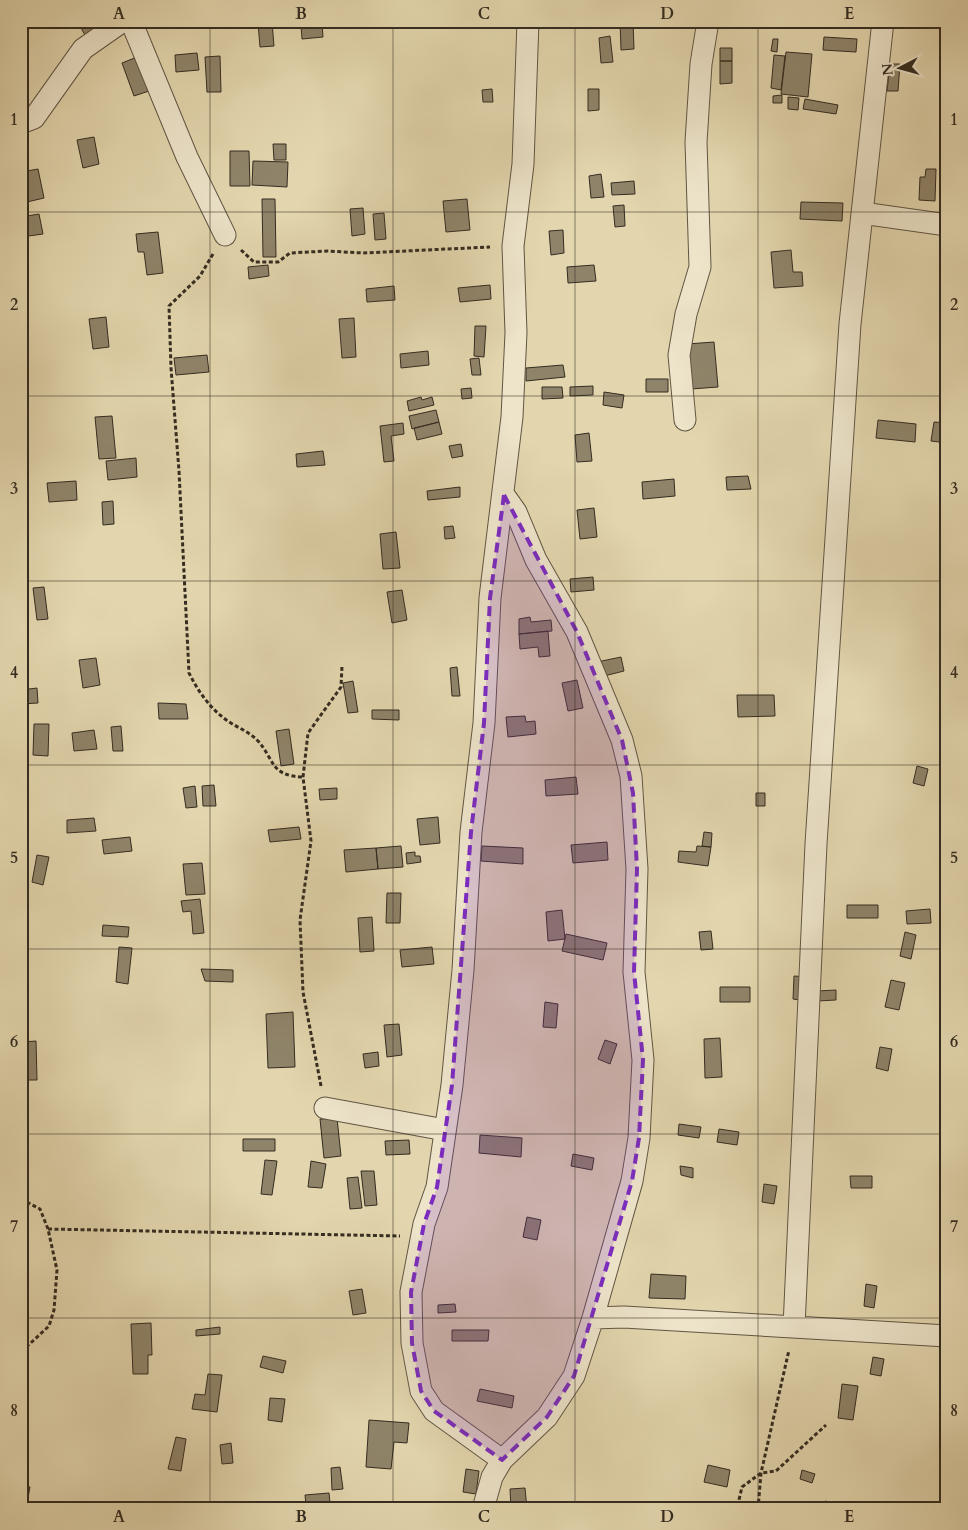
<svg xmlns="http://www.w3.org/2000/svg" width="968" height="1530" font-family="Cardo,serif">
	<rect width="100%" height="100%" fill="#e3d6ae"/>
	<filter id="stains"><feTurbulence type="fractalNoise" baseFrequency=".004" numOctaves="4"/><feColorMatrix values="0 0 0 0 .2 0 0 0 0 .09 0 0 0 0 .02 0 0 0 .5 -.17"/></filter>
	<radialGradient id="worn" r=".72"><stop offset=".6" stop-color="#630" stop-opacity="0"/><stop offset="1" stop-color="#630" stop-opacity=".3"/></radialGradient>
	<path fill="#8f846a" stroke="#342c21" d="M77,21H111L85,35Z
		M620,21H633L634,49L621,50Z
		M272,22L274,46L260,47L258,23Z
		M322,23L323,37L302,39L301,26Z
		M610,36L613,62L601,63L599,38Z
		M824,37L857,39L856,52L823,50Z
		M773,39H778L777,52L771,51Z
		M720,48H732V61H720Z
		M786,52L812,54L808,97L781,94Z
		M197,53L199,70L176,72L175,55Z
		M774,55L785,56L781,90L771,88Z
		M220,56L221,92H207L205,57Z
		M137,57L149,91L134,96L122,63Z
		M720,61H732V83L720,84Z
		M890,64H900L898,91H887Z
		M492,89L493,102H483L482,90Z
		M588,89H599V110L588,111Z
		M782,95V103H773V96Z
		M788,97L799,98L798,110L788,109Z
		M805,99L838,105L836,114L803,109Z
		M94,137L99,164L83,168L77,140Z
		M273,144H286V160H274Z
		M230,151H249L250,186H230Z
		M253,161L288,162L287,187L252,185Z
		M38,169L44,198L27,202L21,172Z
		M926,169H936L935,201L919,200L920,177H925Z
		M601,174L604,197L591,198L589,176Z
		M634,181L635,194L612,195L611,183Z
		M262,199H275L276,257H263Z
		M467,199L470,230L446,232L443,201Z
		M801,202L843,203L842,221L800,219Z
		M624,205L625,226L615,227L613,206Z
		M363,208L365,234L352,236L350,209Z
		M384,213L386,239L375,240L373,214Z
		M39,214L43,234L21,237V217Z
		M563,230L564,253L551,255L549,231Z
		M158,232L163,273L147,275L144,252H138L136,234Z
		M791,250L793,272H802L803,286L774,288L771,252Z
		M268,265L269,276L249,279L248,267Z
		M594,265L596,281L568,283L567,267Z
		M490,285L491,299L460,302L458,288Z
		M394,286L395,300L367,302L366,289Z
		M106,317L109,347L93,349L89,319Z
		M354,318L356,357L342,358L339,319Z
		M475,326H486L484,357L474,356Z
		M714,342L718,387L691,389L687,344Z
		M428,351L429,365L401,368L400,354Z
		M207,355L209,372L176,375L174,358Z
		M479,358L481,375H472L470,359Z
		M563,365L565,377L526,381V368Z
		M646,379H668V392H646Z
		M593,386V395L570,396V387Z
		M542,387H562L563,398L542,399Z
		M471,388L472,398L462,399L461,389Z
		M604,392L624,395L622,408L603,405Z
		M421,397L422,400L432,397L434,405L409,411L407,401Z
		M436,410L439,422L412,429L409,416Z
		M112,416L116,458L99,459L95,417Z
		M878,420L916,424L915,442L876,438Z
		M439,422L442,434L417,440L414,428Z
		M934,422L947,423V443L931,441Z
		M403,423L404,434L391,436L394,461L384,462L380,426Z
		M589,433L592,461L577,462L575,435Z
		M461,444L463,456L452,458L449,446Z
		M323,451L325,465L297,467L296,454Z
		M136,458L137,477L108,480L106,461Z
		M748,476L751,489L727,490L726,477Z
		M674,479L675,496L643,499L642,482Z
		M76,481L77,500L49,502L47,483Z
		M460,487V497L428,500L427,491Z
		M113,501L114,524L103,525L102,502Z
		M594,508L597,537L580,539L577,510Z
		M453,526L455,538L445,539L444,527Z
		M396,532L400,568L383,569L380,534Z
		M25,562L27,577H21V563Z
		M593,577L594,590L571,592L570,579Z
		M44,587L48,619L37,620L33,588Z
		M402,590L407,620L392,623L387,592Z
		M530,617L531,622L551,620L552,631L519,634V619Z
		M548,631L550,656L539,657L538,647L520,649L519,634Z
		M621,657L624,671L600,677L597,662Z
		M96,658L100,685L83,688L79,660Z
		M457,667L460,696H452L450,668Z
		M577,680L583,708L568,711L562,683Z
		M353,681L358,712L348,713L343,683Z
		M37,688L38,703L21,704V690Z
		M737,695H774L775,716L738,717Z
		M158,703L186,704L188,719H159Z
		M372,710H399V720L372,719Z
		M525,716L526,722L535,721L536,734L508,737L506,717Z
		M34,724H49L48,756L33,755Z
		M121,726L123,751H113L111,727Z
		M289,729L294,764L281,766L276,731Z
		M94,730L97,749L74,751L72,733Z
		M917,766L928,769L924,786L913,783Z
		M576,777L578,794L546,796L545,780Z
		M214,785L216,806H203L202,786Z
		M195,786L197,807L186,808L183,788Z
		M337,788V799L320,800L319,789Z
		M756,793H765V806H756Z
		M438,817L440,843L420,845L417,819Z
		M94,818L96,831L67,833V820Z
		M299,827L301,839L270,842L268,830Z
		M704,832L712,833L711,847L702,846Z
		M130,837L132,851L104,854L102,840Z
		M607,842L608,860L573,863L571,845Z
		M401,846L403,867L378,869L376,848Z
		M482,846L523,848V864L481,861Z
		M697,846L711,847L708,866L678,862L679,851L696,852Z
		M376,848L378,869L346,872L344,850Z
		M415,852V856H420L421,862L407,864L406,853Z
		M37,855L49,857L43,885L32,882Z
		M202,863L205,894L186,895L183,864Z
		M387,893H401L400,923H386Z
		M200,899L204,933L193,934L191,911L183,912L181,901Z
		M847,905H878V918H847Z
		M930,909L931,923L907,924L906,911Z
		M562,910L565,939L548,941L546,912Z
		M372,917L374,951L360,952L358,918Z
		M103,925L129,927L128,937L102,936Z
		M711,931L713,949L701,950L699,932Z
		M905,932L916,935L911,959L900,956Z
		M566,934L607,943L603,960L562,951Z
		M119,947L132,948L128,984L116,982Z
		M432,947L434,964L402,967L400,950Z
		M201,969L233,970V982L205,981Z
		M21,970H26V985H21Z
		M794,976L808,977L806,1001L793,999Z
		M891,980L905,983L899,1010L885,1007Z
		M720,987H750V1002H720Z
		M836,990V1000L817,1001V991Z
		M545,1002L558,1004L556,1028L543,1027Z
		M293,1012L295,1067L268,1068L266,1014Z
		M399,1024L402,1055L387,1057L384,1025Z
		M720,1038L722,1077L705,1078L704,1039Z
		M605,1040L617,1044L610,1064L598,1059Z
		M36,1041L37,1080H22V1042Z
		M880,1047L892,1049L888,1071L876,1068Z
		M378,1052L379,1066L365,1068L363,1054Z
		M337,1118L341,1156L324,1158L320,1119Z
		M679,1124L701,1127L699,1138L678,1135Z
		M719,1129L739,1132L737,1145L717,1142Z
		M480,1135L522,1138L521,1157L479,1153Z
		M243,1139H275V1151H243Z
		M409,1140L410,1154L386,1155L385,1141Z
		M573,1154L594,1158L592,1170L571,1166Z
		M265,1160L277,1161L272,1195L261,1194Z
		M311,1161L326,1164L322,1188L308,1187Z
		M680,1166L693,1168V1178L681,1175Z
		M361,1171H374L377,1205L365,1206Z
		M850,1176H872V1188H851Z
		M358,1177L362,1208L350,1209L347,1178Z
		M764,1184L777,1186L774,1204L762,1202Z
		M527,1217L541,1220L537,1240L523,1237Z
		M651,1274L686,1276L685,1299L649,1298Z
		M866,1284L877,1286L874,1308L864,1306Z
		M362,1289L366,1313L353,1315L349,1291Z
		M455,1304L456,1312L438,1313V1305Z
		M151,1323L152,1355H148V1374H133L131,1324Z
		M220,1327V1334L196,1336V1330Z
		M452,1330H489L488,1341H452Z
		M263,1356L286,1361L283,1373L260,1367Z
		M873,1357L884,1359L881,1376L870,1374Z
		M208,1374L222,1375L217,1412L192,1409L195,1394L205,1395Z
		M842,1384L858,1386L853,1420L838,1418Z
		M480,1389L514,1396L512,1408L477,1401Z
		M270,1398L285,1399L282,1422L268,1420Z
		M369,1420L409,1423L407,1443L394,1442L391,1469L366,1467Z
		M21,1429L27,1430L22,1455H21Z
		M176,1437L186,1439L181,1471L168,1469Z
		M231,1443L233,1463L222,1464L220,1445Z
		M708,1465L730,1470L727,1487L704,1482Z
		M340,1467L343,1489L332,1490L331,1468Z
		M466,1469L479,1471L476,1494L463,1492Z
		M802,1470L815,1474L812,1483L800,1479Z
		M21,1485L30,1487L26,1509H21Z
		M525,1488L527,1509H511L510,1489Z
		M329,1493L330,1503L306,1505L305,1495Z
		M825,1501L841,1505L840,1509H823Z"/>
	<g fill="none" stroke-linecap="round" stroke-linejoin="round">
		<defs>
			<path id="minor" d="M131,21L187,157L225,235
				M21,123L34,118L83,49L123,21
				M862,213L947,225
				M685,420L679,355L686,314L700,267L696,142L701,64L708,21
				M325,1108L445,1130
				M593,1318L624,1317L947,1336
				M794,1327L816,844L850,324L883,21
				M502,1460L434,1411L421,1391L412,1343L411,1292L424,1224L437,1187L452,1085L463,970L471,832L484,723L490,598L512,417L516,333L513,246L523,164L528,21
				M483,1509L492,1477L502,1460L547,1417L574,1376L593,1318L632,1181L639,1138L643,1060L634,972L637,869L631,776L622,740L577,632L536,560L516,512L504,495"/>
		</defs>
		<use href="#minor" stroke="#605644" stroke-width="23"/>
		<path stroke="#342c21" stroke-width="3" stroke-dasharray="4 2.5" stroke-linecap="butt" d="M241,250L254,262H278L290,253L327,251L363,253L490,247
			M213,254L200,276L169,306L171,368L179,471L189,673C198,691 209,707 225,719C235,727 249,731 258,741C275,760 270,776 303,777
			M321,1086L303,992L300,920L311,841L303,777L308,733L341,687L342,666
			M21,1199L40,1209L48,1229L57,1270L54,1310L49,1326L21,1352
			M48,1229L400,1236
			M731,1509L738,1504L742,1487L761,1473L776,1471L826,1425
			M758,1509L761,1473L789,1350"/>
		<use href="#minor" stroke="#ede4ca" stroke-width="21"/>
	</g>
	<path fill="#7b2cbf" fill-opacity="0.2" stroke="#7b2cbf" stroke-width="4" stroke-dasharray="10 6" stroke-linejoin="round" d="M504,495L577,632L622,740L633,793L637,869L634,972L643,1060L639,1138L632,1181L574,1376L547,1417L502,1460L434,1411L421,1391L412,1343L411,1292L424,1224L437,1187L452,1085L471,832L484,723L490,598Z"/>
	<path fill="none" stroke="#342c21" stroke-width="1" stroke-opacity="0.55" d="M210,21V1509M393,21V1509M575,21V1509M758,21V1509M21,212H947M21,396H947M21,581H947M21,765H947M21,949H947M21,1134H947M21,1318H947"/>
	<rect width="968" height="1530" fill="none" stroke="#e3d6ae" stroke-width="55"/>
	<g transform="translate(900 68) rotate(264)" stroke="#ede4ca" stroke-width="4" paint-order="stroke">
	<path d="M0-4L9 19L0 12L-9 19Z" fill="#342c21"/>
	<text y="-8" font-size="14" font-weight="bold" text-anchor="middle" fill="#342c21">N</text>
	</g>
	<rect x="28" y="28" width="912" height="1474" fill="none" stroke="#342c21" stroke-width="2"/>
	<g font-size="16" text-anchor="middle" font-weight="bold" fill="#342c21">
		<text x="119" y="19">A</text>
		<text x="301" y="19">B</text>
		<text x="484" y="19">C</text>
		<text x="667" y="19">D</text>
		<text x="849" y="19">E</text>
		<text x="14" y="125">1</text>
		<text x="954" y="125">1</text>
		<text x="14" y="310">2</text>
		<text x="954" y="310">2</text>
		<text x="14" y="494">3</text>
		<text x="954" y="494">3</text>
		<text x="14" y="678">4</text>
		<text x="954" y="678">4</text>
		<text x="14" y="863">5</text>
		<text x="954" y="863">5</text>
		<text x="14" y="1047">6</text>
		<text x="954" y="1047">6</text>
		<text x="14" y="1232">7</text>
		<text x="954" y="1232">7</text>
		<text x="14" y="1416">8</text>
		<text x="954" y="1416">8</text>
		<text x="119" y="1522">A</text>
		<text x="301" y="1522">B</text>
		<text x="484" y="1522">C</text>
		<text x="667" y="1522">D</text>
		<text x="849" y="1522">E</text>
	</g>
	<rect width="100%" height="100%" filter="url(#stains)"/>
	<rect width="100%" height="100%" fill="url(#worn)"/>
</svg>
